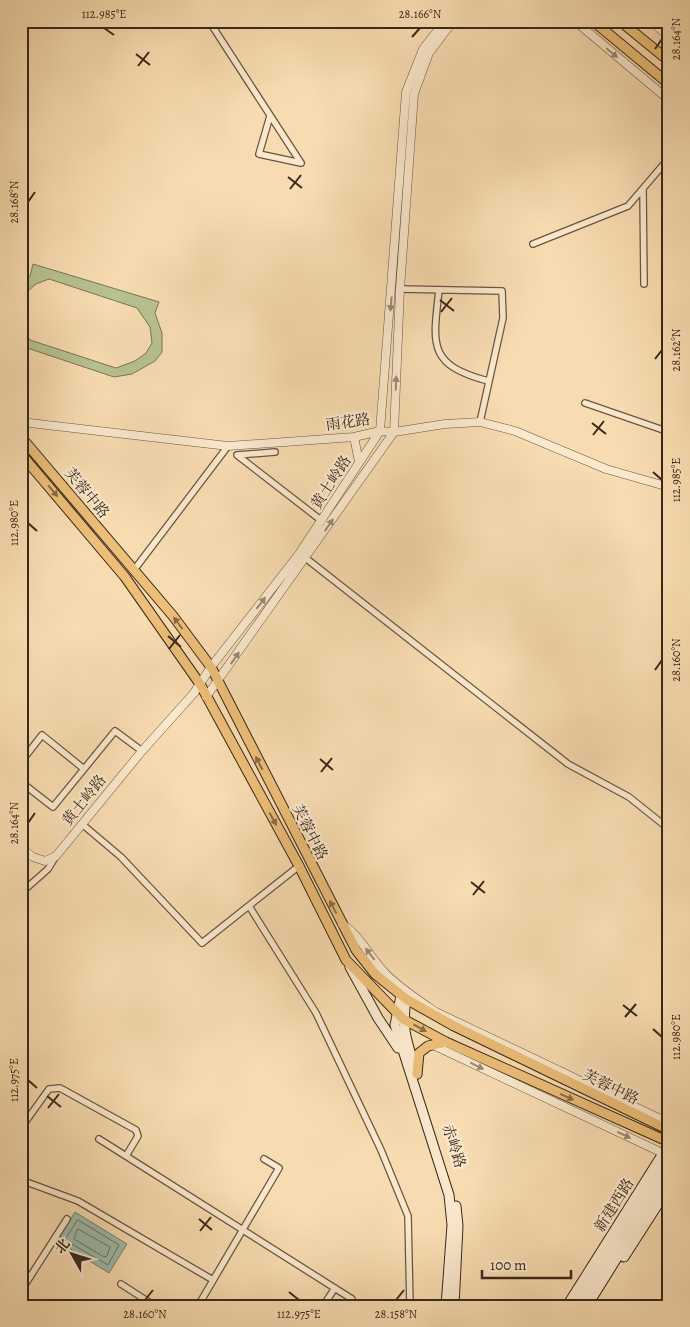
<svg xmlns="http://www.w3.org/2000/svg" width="690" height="1327" font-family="Alegreya,'Noto Serif SC',serif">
	<rect width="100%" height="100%" fill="#f8dcb1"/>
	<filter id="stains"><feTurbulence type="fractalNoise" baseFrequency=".004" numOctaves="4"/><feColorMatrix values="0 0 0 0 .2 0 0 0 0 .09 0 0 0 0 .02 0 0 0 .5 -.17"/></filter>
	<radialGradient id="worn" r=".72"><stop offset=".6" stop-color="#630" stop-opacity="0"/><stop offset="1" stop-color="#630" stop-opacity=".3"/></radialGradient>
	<path fill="#b7c290" stroke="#787556" d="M33,264L159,302L155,313L162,333V352L155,361L132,374L114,377L24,347L21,344V327L30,340L116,368L135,361L146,353L152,343L150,327L137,308L49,279L36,284L21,297V284L30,276Z"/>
	<path fill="#9dbcac" stroke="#758172" d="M75,1212L127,1244L109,1273L57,1241Z"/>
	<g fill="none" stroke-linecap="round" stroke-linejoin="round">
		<path stroke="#6b7264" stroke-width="1" d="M78,1220L119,1245L108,1265L65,1240Z
			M78,1229L110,1247L107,1256L104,1257L74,1239Z"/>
		<defs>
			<path id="minor" d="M209,21L301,163
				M270,116L259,154L301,163
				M643,189L644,284
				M533,244L628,206L669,158
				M400,289L502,291L503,318L480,422
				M439,290C433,344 427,365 488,381
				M585,403L669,432
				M275,452L237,455L322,521
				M303,556L568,764L629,797L669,829
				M134,570L228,446
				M21,762L42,735L84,769
				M21,782L53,807L115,731L142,751
				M82,824L121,857L202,943L299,866
				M21,893L48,869L56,856
				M249,906L316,1013L381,1150L408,1216L410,1306
				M21,1128L49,1089L60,1088L136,1130L138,1136L126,1156
				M99,1139L352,1299L353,1306
				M21,1180L78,1201L213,1280
				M121,1284L155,1306
				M21,1291L67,1219
				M198,1306L279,1168L264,1159
				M323,1306L335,1288"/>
			<path id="tertiary" d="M575,21L669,100
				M650,21L669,36
				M21,422L228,446L354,437L380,431L394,432L445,424L480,422L515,431L606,469L669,487
				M354,437L359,462
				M206,697L394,432L400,289L414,94L429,53L453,21
				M21,848L33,857L45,861L56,856L142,751L194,693L211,667L299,554L380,431L406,92L423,49L445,21
				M342,924C361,936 370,958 386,974C401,989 418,1000 436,1012L669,1123
				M433,1045L669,1156"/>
			<path id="secondary" d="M350,967L378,1018L398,1048
				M401,996L395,1025L449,1195L452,1225L446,1306
				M406,999C401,1032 408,1044 417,1074
				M624,1257L669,1187
				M454,1306L458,1226L456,1206
				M567,1306L669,1144
				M577,1306L669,1160
				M587,1306L669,1174"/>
			<path id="primary" d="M593,21L669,84
				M620,21L669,61
				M21,437L173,616L211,667L356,950L375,974L406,999L454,1026L669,1130
				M21,454L125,577L200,684L299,866L346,960L403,1019L446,1042L669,1142
				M417,1074L419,1053L428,1046L446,1042"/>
		</defs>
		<use href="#minor" stroke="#695540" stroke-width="8"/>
		<use href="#tertiary" stroke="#695540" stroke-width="9"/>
		<use href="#secondary" stroke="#39281b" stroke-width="11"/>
		<use href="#primary" stroke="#39281b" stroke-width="11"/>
		<use href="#minor" stroke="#fae8cc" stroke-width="5.5"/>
		<use href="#tertiary" stroke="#fae8cc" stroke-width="8"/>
		<use href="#secondary" stroke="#fae8cc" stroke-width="9"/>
		<use href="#primary" stroke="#ecbe78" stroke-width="9"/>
	</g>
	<defs><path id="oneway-solid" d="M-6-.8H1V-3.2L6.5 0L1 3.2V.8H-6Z" transform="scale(1.25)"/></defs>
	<g fill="#9a8874">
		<use href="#oneway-solid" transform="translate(612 53) rotate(40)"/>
		<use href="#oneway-solid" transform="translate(391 304) rotate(95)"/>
		<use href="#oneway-solid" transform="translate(396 383) rotate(-88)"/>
		<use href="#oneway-solid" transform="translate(329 525) rotate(-55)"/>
		<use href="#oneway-solid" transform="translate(261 603) rotate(-52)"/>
		<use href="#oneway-solid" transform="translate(235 658) rotate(-55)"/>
		<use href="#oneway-solid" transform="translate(370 954) rotate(-128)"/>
		<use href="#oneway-solid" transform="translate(477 1066) rotate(26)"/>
		<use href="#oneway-solid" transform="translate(624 1135) rotate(25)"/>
	</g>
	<g fill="#8a6c45">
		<use href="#oneway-solid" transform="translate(53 491) rotate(50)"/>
		<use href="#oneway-solid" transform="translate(178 623) rotate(-127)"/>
		<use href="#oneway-solid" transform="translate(259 763) rotate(-117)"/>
		<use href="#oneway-solid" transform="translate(273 819) rotate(61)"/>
		<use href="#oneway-solid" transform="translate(333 907) rotate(-118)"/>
		<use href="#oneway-solid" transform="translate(420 1028) rotate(29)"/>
		<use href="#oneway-solid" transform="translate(567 1097) rotate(24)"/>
	</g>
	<path fill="none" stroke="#39281b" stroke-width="2" d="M104,28L114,35M412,37L420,28M655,49L662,39M136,54L150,65M138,66L149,52M288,177L302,188M290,189L301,175M28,202L35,192M440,300L454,311M441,312L452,298M655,359L662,350M592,423L606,434M593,435L604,421M653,472L662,480M28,523L37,531M168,636L181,647M169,649L180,635M655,670L662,660M320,759L333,770M321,772L332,758M28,823L35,813M471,882L485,893M473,895L484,881M623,1005L637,1016M625,1017L636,1004M653,1029L662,1037M28,1080L37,1088M47,1096L61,1107M48,1108L59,1094M199,1219L212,1230M200,1231L211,1217M289,1292L299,1300M145,1300L153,1290M396,1300L404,1290"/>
	<g text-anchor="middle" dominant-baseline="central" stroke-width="4.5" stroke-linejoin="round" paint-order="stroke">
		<g font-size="15" fill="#39281b" stroke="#fae8cc">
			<text transform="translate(348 422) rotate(-8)">雨花路</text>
			<text transform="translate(331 482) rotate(-57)">黄土岭路</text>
			<text transform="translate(87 493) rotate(50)">芙蓉中路</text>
			<text transform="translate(84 800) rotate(-51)">黄土岭路</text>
			<text transform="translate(310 832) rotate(63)">芙蓉中路</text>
			<text transform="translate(611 1087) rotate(26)">芙蓉中路</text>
			<text transform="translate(454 1146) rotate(72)">赤岭路</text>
			<text transform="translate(614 1205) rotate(-58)">新建西路</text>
		</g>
	</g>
	<rect width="690" height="1327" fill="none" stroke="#f8dcb1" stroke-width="55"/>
	<g transform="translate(72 1254) rotate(309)" stroke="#fae8cc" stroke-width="4" paint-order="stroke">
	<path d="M0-4L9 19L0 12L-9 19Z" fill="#39281b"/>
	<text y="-8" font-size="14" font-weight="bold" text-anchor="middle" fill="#39281b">北</text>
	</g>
	<path d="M482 1270v8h89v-8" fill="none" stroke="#39281b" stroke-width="2.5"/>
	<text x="490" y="1270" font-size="15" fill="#39281b" stroke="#fae8cc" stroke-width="4" paint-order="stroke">100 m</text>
	<rect x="28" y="28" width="634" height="1272" fill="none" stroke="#39281b" stroke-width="2"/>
	<g font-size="12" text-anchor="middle" fill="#39281b">
		<text x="104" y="18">112.985°E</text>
		<text x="420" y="18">28.166°N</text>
		<text transform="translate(676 39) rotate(-90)" y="4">28.164°N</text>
		<text transform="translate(14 202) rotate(-90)" y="4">28.168°N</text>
		<text transform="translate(676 350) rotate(-90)" y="4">28.162°N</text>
		<text transform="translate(676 480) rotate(-90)" y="4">112.985°E</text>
		<text transform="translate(14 523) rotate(-90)" y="4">112.980°E</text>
		<text transform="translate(676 660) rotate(-90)" y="4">28.160°N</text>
		<text transform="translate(14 823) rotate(-90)" y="4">28.164°N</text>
		<text transform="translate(676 1037) rotate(-90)" y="4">112.980°E</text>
		<text transform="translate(14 1080) rotate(-90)" y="4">112.975°E</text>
		<text x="145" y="1318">28.160°N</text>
		<text x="299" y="1318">112.975°E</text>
		<text x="396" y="1318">28.158°N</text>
	</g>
	<rect width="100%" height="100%" filter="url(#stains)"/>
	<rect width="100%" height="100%" fill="url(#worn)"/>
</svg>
